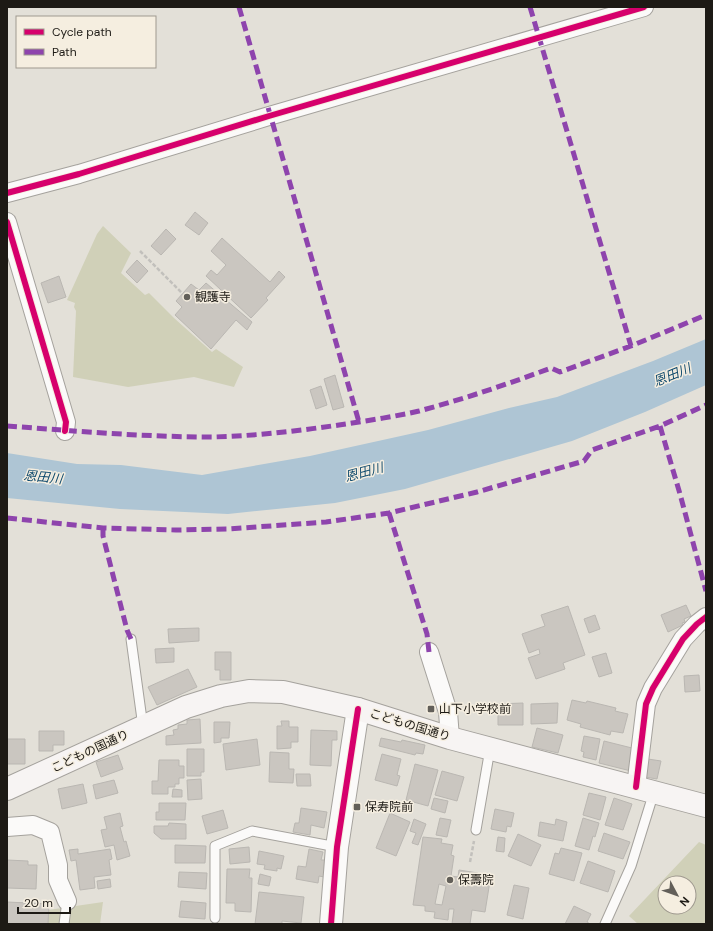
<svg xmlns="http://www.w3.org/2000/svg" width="713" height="931" font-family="'DM Sans','Noto Sans JP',sans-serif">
	<rect width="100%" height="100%" fill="#e3e0d8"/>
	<path fill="#d0d0b8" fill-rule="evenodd" d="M103,226L131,253L121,273L145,295L149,293L174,318L212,352L216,349L243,367L234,387L194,377L128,387L73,377L76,311L74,307L75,303L67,300L97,234Z
		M699,842L706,845V924H638L629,916ZM665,883H689V907H665Z
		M103,902L100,924H7V916Z"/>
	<path fill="#aec5d4" d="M706,339V385L645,412L572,441L405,489L335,503L228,514L120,509L7,498V453L77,464L121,465L202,475L310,456L428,430L509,408L557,397L653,361Z"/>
	<path fill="#cac6c0" stroke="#bab7b2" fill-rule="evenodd" d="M195,212L208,223L199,235L185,225Z
		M166,229L176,239L161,255L151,246Z
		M222,238L270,282L279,271L285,277L266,298L268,300L251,318L206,276L211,270L217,275L226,265L211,251Z
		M137,260L148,271L137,283L126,272Z
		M59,276L66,297L48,303L41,283Z
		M206,283L252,322L247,330L236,320L211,349L175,315L182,307L176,301L191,284L199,290Z
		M335,375L344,407L333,410L324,379Z
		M321,386L327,405L316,409L310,390Z
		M686,605L691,616L684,619L685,622L682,623L683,625L668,632L661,615Z
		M568,606L585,655L563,663L565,669L536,679L528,658L540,654L539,649L529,653L522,634L545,626L541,615Z
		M595,615L600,629L589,633L584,619Z
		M199,628V641L169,643L168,629Z
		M174,648V662L156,663L155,649Z
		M215,652H231V680H220V670H215Z
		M606,653L612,673L599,677L592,657Z
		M188,669L197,687L157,705L148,687Z
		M699,675L700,691L685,692L684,676Z
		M572,700L586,703L587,701L616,708L615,711L628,714L623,733L611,731L610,735L580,727L581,724L567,720Z
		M523,703V725H498V704Z
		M558,703L557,723L531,724V704Z
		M200,719L201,743L166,745V736L174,735L173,730L178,729V725L187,724V720Z
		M281,721H289V727H298V742H291V748L277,749V726H282Z
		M214,722H230L229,738H221V742L214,743Z
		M537,728L563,735L558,753L532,747Z
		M311,730L337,731V740H332L331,766L310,765Z
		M39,731H64V745H53V751H39Z
		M584,736L600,739L596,760L583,757L584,752L581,751Z
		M381,738L401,742L402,740L425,745L423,754L416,753L415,755L379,746Z
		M7,739H25V764H7Z
		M257,739L260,765L226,770L223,744Z
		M604,741L636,749L631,771L599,763Z
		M187,749H204V772H201V776H187Z
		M270,752L289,753V769H294L293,783L269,782Z
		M382,754L401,759L397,775L400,776L397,786L375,780Z
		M118,755L123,769L101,777L96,762Z
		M648,759L661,761L657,779L645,777Z
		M159,760H179V766H184V778H179V784H175V787H168V794H152V781H158Z
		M415,764L438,770L428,806L406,800Z
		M442,771L464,777L457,801L435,795Z
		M296,774H310L311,786H297Z
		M201,779L202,799L188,800L187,780Z
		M114,780L118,793L96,799L93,785Z
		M83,784L87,803L62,809L58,789Z
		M173,789L182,790V797H172Z
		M589,793L606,797L600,820L583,815Z
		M434,798L448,801L445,813L431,809Z
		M614,798L632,804L623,830L605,825Z
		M159,803H186L185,820H156V812H159Z
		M301,808L327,812L324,828L311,825L310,835L293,832L295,823H299Z
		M495,809L514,813L511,827L507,826L506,832L491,829Z
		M223,810L228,828L207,834L202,816Z
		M120,813L123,826L120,827L124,842L126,841L130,856L117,860L114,845L105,847L101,830L107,829L104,817Z
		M390,813L410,822L396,856L376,848Z
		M440,818L451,820L447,837L436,835Z
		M583,818L599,823L595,837L593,836L589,850L575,846Z
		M414,819L426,824L418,845L412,843L416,833L410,831Z
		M556,819L567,822L563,841L538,836L540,822L555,825Z
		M169,823L186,824V839H161L154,833V826H168Z
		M604,833L630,842L623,859L598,851Z
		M518,834L541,845L531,866L508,856Z
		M423,837L442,839L441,843L453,845L451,855L454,856L451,876L458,877L459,870L478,873L477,879L490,881L485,912L472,910L470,924H452L454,909H449L448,920L434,918L435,912L425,911V906L413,905ZM439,884L446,886L442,905L435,904Z
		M498,837L505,838L504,852L496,851Z
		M175,845L206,846L205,863H175Z
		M249,847L250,862L230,864L229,849Z
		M561,848L582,853L574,881L549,874L555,853L559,854Z
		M78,849V854L110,849L112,859L109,860L111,875L94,877L95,888L80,890L76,860L71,861L69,850Z
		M309,849L323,852L321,860H326L324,877L319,876L318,883L296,879L298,866L306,867Z
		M259,851L284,856L281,869L277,868V871L264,869L265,865L257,864Z
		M7,860L28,861V865H37L36,889L7,888Z
		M588,861L615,871L608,892L580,883Z
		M227,869H250L249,878H252L251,912L235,911V903H226Z
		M179,872L207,873L206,889L178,887Z
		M260,874L271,877L269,886L258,884Z
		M110,879L111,887L98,889L97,881Z
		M514,885L529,888L523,919L507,915Z
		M259,892L304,897L301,923L282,921V924H255Z
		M181,901L206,903L205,919L179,917Z
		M7,902L49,904L48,924H7Z
		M574,906L591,914L587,922L590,924H565Z"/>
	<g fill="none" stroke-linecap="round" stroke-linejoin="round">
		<defs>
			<path id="service" d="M131,639L143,727
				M476,830L490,749
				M215,918V846L252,831L337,847
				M64,924L67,901
				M605,924L631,866L654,792"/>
			<path id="minor" d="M7,193L79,174L269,116L644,7
				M7,222L66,422L65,431
				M429,652L448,712L450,738
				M636,787L646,704L653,688L683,639L697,624L706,617
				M7,827L33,825L50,832L58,865V880L67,901"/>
			<path id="tertiary" d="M331,924L337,847L358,709"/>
			<path id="secondary" d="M7,789L186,707L221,696L249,691L283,692L358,709L450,738L706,806"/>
		</defs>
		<use href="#service" stroke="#a5a29d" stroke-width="11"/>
		<use href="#minor" stroke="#a5a29d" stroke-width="20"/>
		<use href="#tertiary" stroke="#a5a29d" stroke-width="24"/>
		<use href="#secondary" stroke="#a5a29d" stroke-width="24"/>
		<path stroke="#c2c0bc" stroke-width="2.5" stroke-dasharray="4 2" stroke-linecap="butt" d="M140,251L183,294
			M470,862L474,841"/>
		<use href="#service" stroke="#fbfaf9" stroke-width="9"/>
		<use href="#minor" stroke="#fbfaf9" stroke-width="18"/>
		<use href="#tertiary" stroke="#fbfaf9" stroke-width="22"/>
		<use href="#secondary" stroke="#f7f4f3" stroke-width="22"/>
		<path stroke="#8e44ad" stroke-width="5" stroke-dasharray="10 5" stroke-linecap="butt" d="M239,7L359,422
			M530,7L631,346
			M7,426C75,431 144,437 212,437C255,436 297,431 339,425C365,421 393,417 419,411C464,399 508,384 551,368L560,372L631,346L706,315
			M660,426L680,494L706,591
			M389,513L427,634L429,652
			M7,518L103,528L176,530L228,529L326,522L389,513L477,492L584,461L592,450L660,426L706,405
			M103,528V536L127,630L131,639"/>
		<defs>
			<path id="cycleway" d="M7,193L79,174L269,116L644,7
				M7,222L66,422L65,431
				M636,787L646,704L653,688L683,639L697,624L706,617
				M331,924L337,847L358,709"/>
		</defs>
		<use href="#cycleway" stroke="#f5eee0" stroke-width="8"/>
		<use href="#cycleway" stroke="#d6006c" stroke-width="6"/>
	</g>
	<g fill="#625f59" stroke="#f5eee0" stroke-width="1.5">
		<circle cx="187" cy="297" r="4"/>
		<rect x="427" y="705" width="8" height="8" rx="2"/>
		<rect x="353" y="803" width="8" height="8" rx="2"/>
		<circle cx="450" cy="880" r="4"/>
	</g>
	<g text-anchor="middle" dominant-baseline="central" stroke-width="3" stroke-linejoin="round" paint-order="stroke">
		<g font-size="12" fill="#1d1a15" stroke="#f5eee0" text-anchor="start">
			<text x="195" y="297">観護寺</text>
			<text x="439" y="709">山下小学校前</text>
			<text x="365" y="807">保寿院前</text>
			<text x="458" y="880">保壽院</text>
		</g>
		<g font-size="12" fill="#1d1a15" stroke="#f5eee0">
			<text transform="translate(410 725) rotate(17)">こどもの国通り</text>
			<text transform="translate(90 751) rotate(-25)">こどもの国通り</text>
		</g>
		<g font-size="13" font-style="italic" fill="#0f4a6d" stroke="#f5eee0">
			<text transform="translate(672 375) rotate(-22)">恩田川</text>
			<text transform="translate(364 472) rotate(-15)">恩田川</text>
			<text transform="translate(43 477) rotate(6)">恩田川</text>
		</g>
	</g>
	<rect width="713" height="931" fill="none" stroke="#1d1a15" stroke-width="16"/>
	<rect x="16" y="16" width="140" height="52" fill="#f5eee0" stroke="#9f998f"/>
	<rect x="24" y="29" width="20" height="6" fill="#d6006c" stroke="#9f998f"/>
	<text x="52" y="36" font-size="12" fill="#1d1a15">Cycle path</text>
	<rect x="24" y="49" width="20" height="6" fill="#8e44ad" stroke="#9f998f"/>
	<text x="52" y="56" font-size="12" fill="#1d1a15">Path</text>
	<g transform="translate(677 895) rotate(131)"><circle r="19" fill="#f5eee0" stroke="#9f998f"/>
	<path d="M0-3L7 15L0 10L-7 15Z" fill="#625f59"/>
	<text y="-6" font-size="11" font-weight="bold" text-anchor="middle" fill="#1d1a15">N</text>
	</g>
	<path d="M18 907v6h52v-6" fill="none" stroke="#1d1a15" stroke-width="2"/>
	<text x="24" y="907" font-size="12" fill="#1d1a15" stroke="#f5eee0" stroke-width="3" paint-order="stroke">20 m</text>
</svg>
